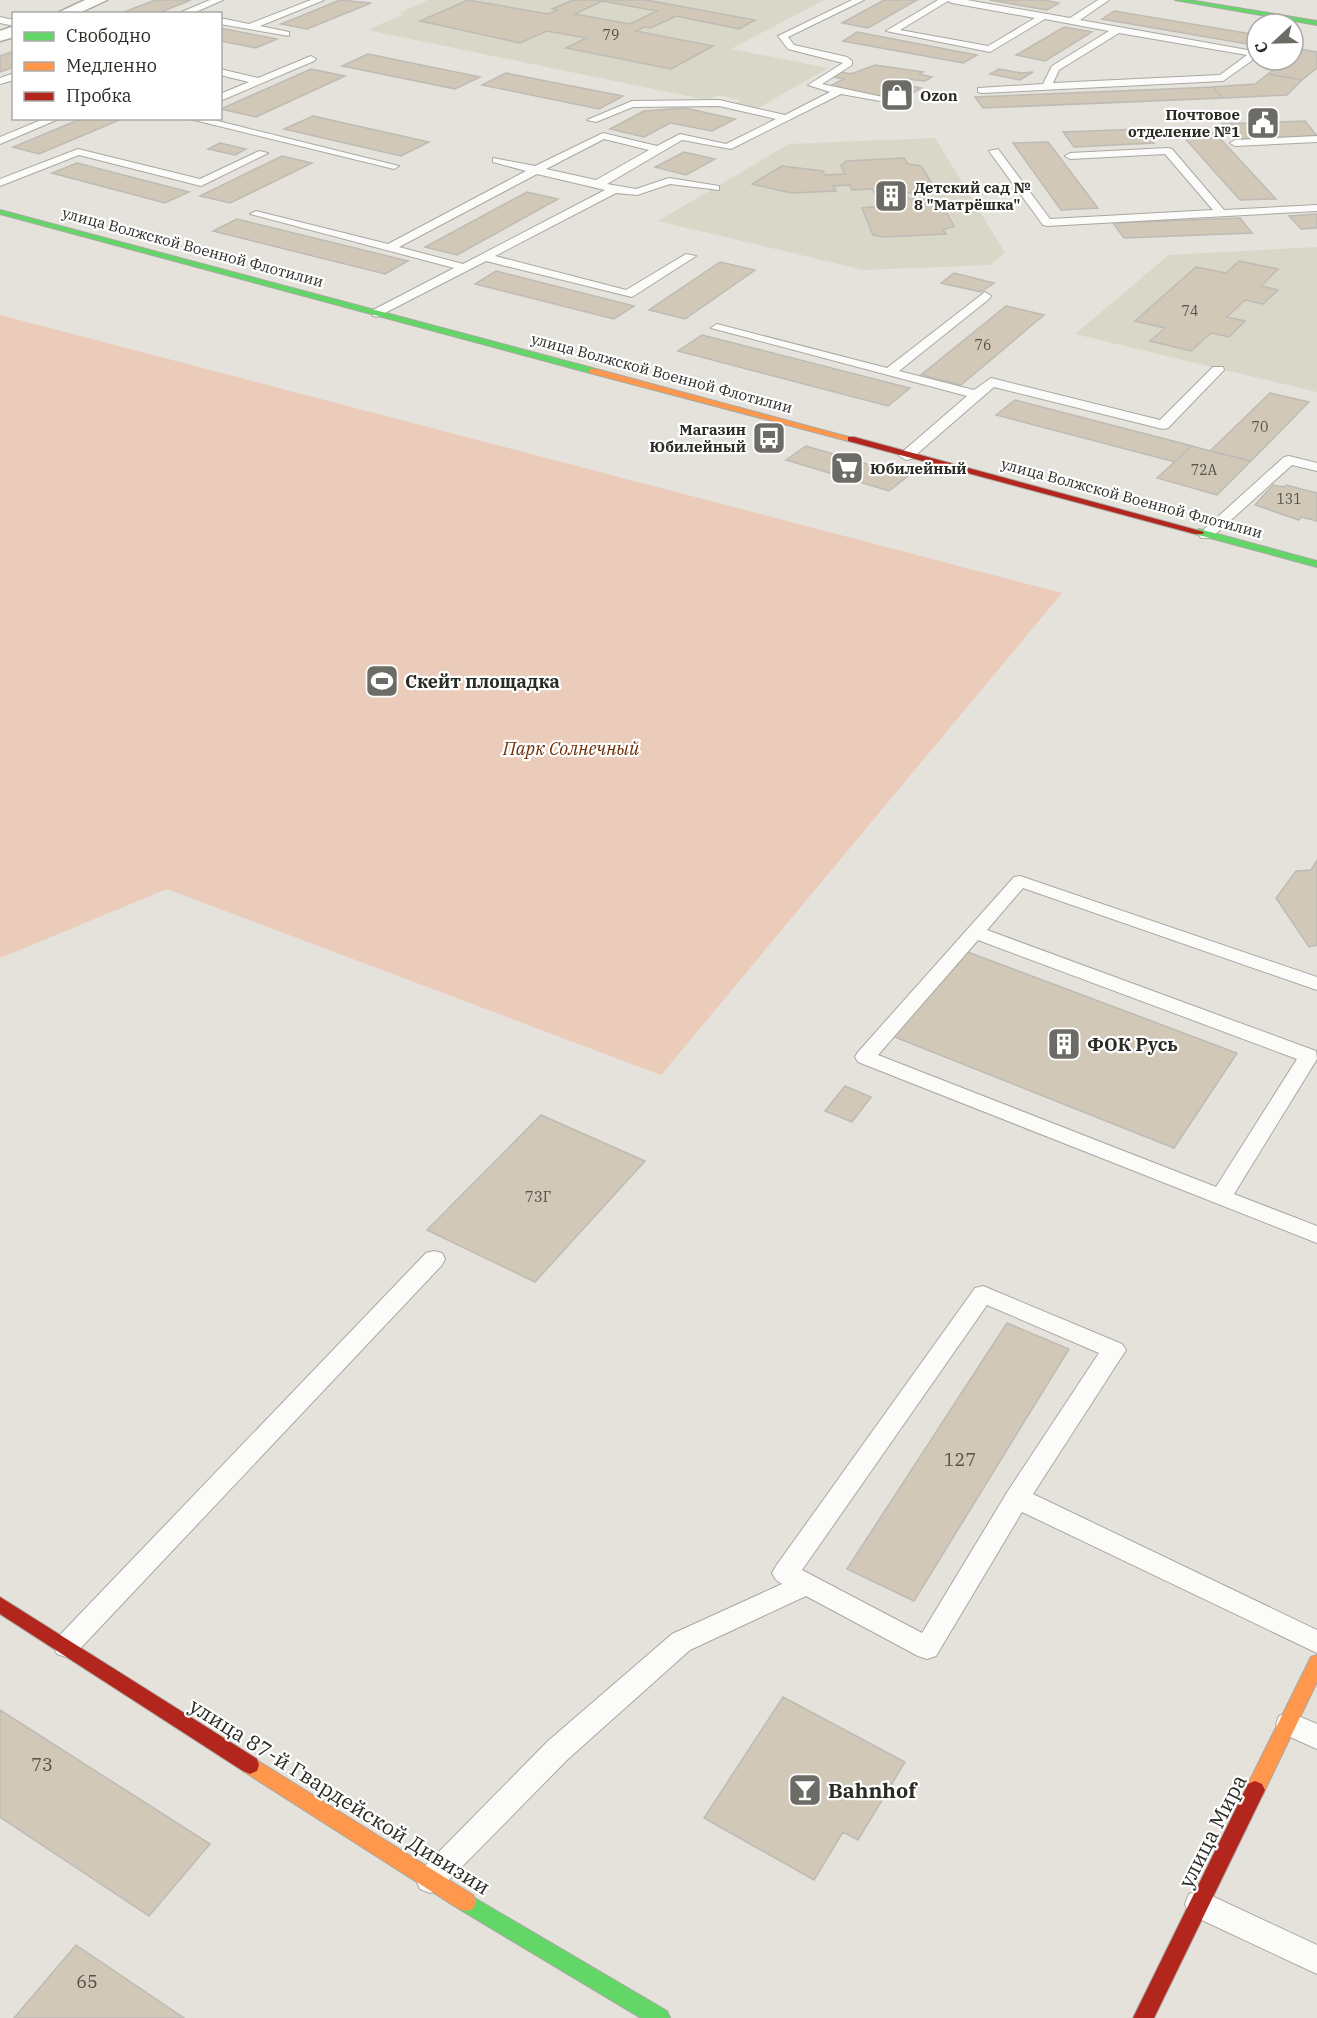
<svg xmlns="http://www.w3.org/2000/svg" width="1317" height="2018" font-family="'IBM Plex Serif',serif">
	<rect width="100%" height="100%" fill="#e4e2da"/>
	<path fill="#d9d7c7" d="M428,0H824L731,49L828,68L758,108L736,103L741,100L718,95L707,100L367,30L404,14L399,13Z
		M935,138L1005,253L990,265L864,270L658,221L789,144Z
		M1317,247V392L1075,334L1169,255Z"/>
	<path fill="#ebcbb9" d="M0,315L1062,593L661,1075L167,889L0,958Z"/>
	<path fill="#d1c8b7" stroke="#bebbb6" stroke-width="1.5" fill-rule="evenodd" d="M155,0H191L156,14H119Z
		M340,0L371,3L307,29L281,24Z
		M468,0L548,14L557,10L552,9L573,0H646L755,20L739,29L676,16L651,28L644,27L636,31L713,46L671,69L566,48L586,38L547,31L520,43L420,21ZM602,1L657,11L630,24L575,14Z
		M884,0H917L868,28L842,23Z
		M989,0H1044L1059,3L1047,10Z
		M1114,11L1257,35V42L1253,45L1102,19Z
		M1064,27L1092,32L1045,61L1016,55Z
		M220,28L277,39L256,48L220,41Z
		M857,32L977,55L963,63L843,41Z
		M1300,49L1317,52V68L1302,80L1268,74L1286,60H1293V55Z
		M14,51V67L0,72V56Z
		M368,54L480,77L455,89L342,66Z
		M875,65L923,72L919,74L932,77L925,81L896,78L890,82L921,88L899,101L830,86L844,79L834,77L841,72L851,74Z
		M311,69L345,76L256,117L221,109Z
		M999,69L1021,73L1033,72L1020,80L990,74Z
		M506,73L623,96L599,109L482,85Z
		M1268,74L1302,80L1287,95L1223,98L1213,87L1255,84Z
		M1213,87L1223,98L983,108L975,97Z
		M685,108L735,119L712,131L670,123L644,137L610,129L644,111Z
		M313,116L429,142L401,156L284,129Z
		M83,118H124L39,154L13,147Z
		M1305,121L1317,136L1236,139L1222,124Z
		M1142,129L1154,143L1074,147L1063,132Z
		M1215,133L1276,199L1240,200L1181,134Z
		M1048,142L1098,208L1061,210L1013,143Z
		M220,143L246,149L235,155L208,149Z
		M684,152L715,159L686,175L655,167Z
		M282,156L312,163L230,203L200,196Z
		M904,158L908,164L921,166L935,189L926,193H906L909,199L939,200L954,226L943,230L946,234L883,237L873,235L862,208L881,206L872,189L852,190L850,185L833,186L836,191L791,193L752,184L782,166L823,171L825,175L845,174L841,166L846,161Z
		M77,163L189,192L165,203L52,173Z
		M527,192L558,199L457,255L425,247Z
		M1317,214V228L1301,229L1289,216Z
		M1240,218L1252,233L1124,238L1113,223Z
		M237,219L408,261L385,274L213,231Z
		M1239,261L1278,269L1261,286L1278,290L1263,304L1245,300L1227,317L1245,321L1229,337L1211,333L1191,351L1150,341L1165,328L1135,321L1196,267L1226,273Z
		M720,262L755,270L685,319L649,310Z
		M496,271L634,306L614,319L475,284Z
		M954,273L994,283L981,292L941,283Z
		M1006,306L1044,315L961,385L921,375Z
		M702,335L910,388L888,406L678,351Z
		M1270,393L1309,402L1251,461L1210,451Z
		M1015,400L1192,446L1175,462L996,415Z
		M806,446L908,476L889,491L786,460Z
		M1192,446L1210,451L1251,461L1217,495L1157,478Z
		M1273,485L1284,487L1286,485L1317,493V521L1301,517L1299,520L1255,505Z
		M1317,860V945L1309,947L1276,898L1296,871L1311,870Z
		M965,951L1237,1053L1174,1148L892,1036Z
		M845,1086L871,1097L852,1122L825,1111Z
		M541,1115L645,1161L535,1282L427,1230Z
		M1007,1323L1069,1349L914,1601L847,1569Z
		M783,1697L905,1762L858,1840L843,1832L814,1880L704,1818Z
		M0,1710L210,1844L149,1916L0,1817Z
		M76,1945L184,2018H14Z"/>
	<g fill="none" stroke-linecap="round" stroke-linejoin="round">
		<defs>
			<path id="lane" d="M210,0H223L191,14L179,13Z
				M311,0H324L260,26L289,32V36L220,24V18L249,24Z
				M852,0H864L788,37L794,45L847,57L852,61V65L822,84L897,100V104L841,94L731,149L682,140L607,184L636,189L669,178L719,186V190L670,184L637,195L616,193L495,256L626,290L686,254L696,256L632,297L486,261L377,317L373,316V310L454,268L250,214L256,211L388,244L526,171L493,162V158L535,166L603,133L657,146L680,134L726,144L776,119L719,106L633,107L596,122L587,120L632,101L719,100L785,115L830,92L808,85L843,63L788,49L778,36ZM604,139L649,150L596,180L546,169ZM537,174L605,190L463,264L399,247Z
				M938,0H967L1070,18L1098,0H1109L1080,20L1253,51L1257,49V57L1223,81L982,93L978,92V88L1043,84L1052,66L1109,31L1045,19L990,52L886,31ZM948,1L952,3L1035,18L988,46L900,30ZM1119,33L1247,55L1220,75L1053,83L1059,70Z
				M0,17L14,20V26L0,23Z
				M311,56L316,59L314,61L220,101V94L249,82L220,75V69L258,78Z
				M14,73V80L0,84V78Z
				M46,118H61L0,144V137Z
				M186,118H206L399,166L394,169Z
				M1317,136V142L1235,146L1230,143L1235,140Z
				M1168,148L1172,149L1224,210L1317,205V211L1047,226L1043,225L989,151L998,149L1050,219L1213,210L1165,154L1070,159L1065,156L1070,153Z
				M78,149L200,179L259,151L268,153L201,186L79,155L0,186V179Z
				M985,292L991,296L989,299L899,371L974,390L991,378L1160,420L1213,367H1223L1224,370L1168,428L1163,429L994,387L911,459L906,460L899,456L901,453L967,396L711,328L717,324L887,368Z
				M1289,456L1317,463V471L1292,465L1211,538H1201L1199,535L1201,532L1284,457Z
				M1020,876L1317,977V990L1023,888L987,930L1316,1051L1317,1059L1234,1194L1317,1226V1243L858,1062L855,1057L858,1052L1014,877ZM978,940L1297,1059L1216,1187L878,1055Z
				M434,1251L442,1253L445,1259L442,1265L75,1654L66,1657L57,1654L53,1646L57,1638L426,1253Z
				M983,1286L1122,1344L1126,1350L1033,1494L1317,1630V1653L1022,1512L936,1656L927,1659L918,1656L806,1596L690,1650L568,1759L440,1889L430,1893L420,1889L416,1880L420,1871L548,1741L672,1634L782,1584L776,1580L772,1573L776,1566L975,1288ZM987,1305L1099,1353L1008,1491L922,1633L802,1570Z
				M1289,1712L1317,1724V1749L1279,1732L1276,1724L1279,1716Z
				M1199,1890L1317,1945V1974L1189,1914L1185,1904L1189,1894Z"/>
			<path id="street" d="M85,0H107L77,14H55Z
				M14,26V37L0,41V31Z"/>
			<path id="fast" d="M1175,0H1189L1317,21V25Z
				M0,210L596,369L597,371L590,373L0,214Z
				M1199,529L1317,561V567L1195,534L1194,532Z
				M466,1893L667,2011L670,2018H641L459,1909L456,1902L459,1895Z"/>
			<path id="slow" d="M590,369H596L856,439L848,441L590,373Z
				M1317,1655V1682L1262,1796L1255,1799L1248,1796L1245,1790L1248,1784L1311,1657Z
				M250,1756L473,1895L476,1902L473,1909L466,1911L459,1909L243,1771L241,1765L243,1759Z"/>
			<path id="jam" d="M848,437H854L1204,532L1203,534H1195L848,441Z
				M0,1597L257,1759L259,1765L257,1771L250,1774L243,1771L0,1614Z
				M1255,1781L1262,1784L1265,1790L1154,2018H1133L1248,1784Z"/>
		</defs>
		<use href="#lane" stroke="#a9a8a2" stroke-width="2"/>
		<use href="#street" stroke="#a9a8a2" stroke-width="3"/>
		<use href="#fast" stroke="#a9a8a2" stroke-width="2"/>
		<use href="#slow" stroke="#a9a8a2" stroke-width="2"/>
		<use href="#jam" stroke="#a9a8a2" stroke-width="2"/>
		<use href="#lane" fill="#fbfbf9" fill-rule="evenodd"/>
		<use href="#street" fill="#fbfbf9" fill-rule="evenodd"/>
		<use href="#fast" fill="#63d668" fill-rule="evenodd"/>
		<use href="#slow" fill="#ff974d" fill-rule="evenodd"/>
		<use href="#jam" fill="#b3261e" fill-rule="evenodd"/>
	</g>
	<defs>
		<symbol id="shop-square" viewBox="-11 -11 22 22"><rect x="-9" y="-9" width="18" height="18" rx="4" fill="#6c6b65" stroke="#fff"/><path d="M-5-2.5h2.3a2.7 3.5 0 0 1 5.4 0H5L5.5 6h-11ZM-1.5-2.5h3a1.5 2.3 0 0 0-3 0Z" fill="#fff"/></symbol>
		<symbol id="civic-square" viewBox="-11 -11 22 22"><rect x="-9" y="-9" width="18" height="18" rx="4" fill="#6c6b65" stroke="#fff"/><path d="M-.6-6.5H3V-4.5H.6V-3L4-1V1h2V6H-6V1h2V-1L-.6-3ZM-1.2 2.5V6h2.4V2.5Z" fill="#fff"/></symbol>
		<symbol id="building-square" viewBox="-11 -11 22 22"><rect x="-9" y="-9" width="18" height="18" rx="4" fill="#6c6b65" stroke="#fff"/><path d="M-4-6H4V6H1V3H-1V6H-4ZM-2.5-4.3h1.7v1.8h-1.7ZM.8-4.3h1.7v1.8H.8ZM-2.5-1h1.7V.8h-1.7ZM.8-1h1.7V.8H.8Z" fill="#fff"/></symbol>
		<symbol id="bus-square" viewBox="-11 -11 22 22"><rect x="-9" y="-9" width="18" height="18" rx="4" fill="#6c6b65" stroke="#fff"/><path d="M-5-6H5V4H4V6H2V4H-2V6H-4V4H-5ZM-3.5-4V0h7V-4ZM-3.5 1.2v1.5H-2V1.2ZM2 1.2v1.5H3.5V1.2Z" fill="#fff"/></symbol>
		<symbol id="supermarket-square" viewBox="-11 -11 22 22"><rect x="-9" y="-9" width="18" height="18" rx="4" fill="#6c6b65" stroke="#fff"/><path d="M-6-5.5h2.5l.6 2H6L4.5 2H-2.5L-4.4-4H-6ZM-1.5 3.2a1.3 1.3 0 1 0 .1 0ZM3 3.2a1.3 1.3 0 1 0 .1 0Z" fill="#fff"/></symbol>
		<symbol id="stadium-square" viewBox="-11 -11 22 22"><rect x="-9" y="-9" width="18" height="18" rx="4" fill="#6c6b65" stroke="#fff"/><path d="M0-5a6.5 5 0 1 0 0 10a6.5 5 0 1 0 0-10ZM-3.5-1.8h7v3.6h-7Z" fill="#fff"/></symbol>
		<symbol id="bar-square" viewBox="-11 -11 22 22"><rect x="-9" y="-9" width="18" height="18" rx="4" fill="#6c6b65" stroke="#fff"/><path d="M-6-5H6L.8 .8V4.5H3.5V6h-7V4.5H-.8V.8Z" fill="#fff"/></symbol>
	</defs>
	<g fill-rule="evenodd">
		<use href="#shop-square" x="878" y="76" width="38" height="38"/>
		<use href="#civic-square" x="1244" y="104" width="38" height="38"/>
		<use href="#building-square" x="872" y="177" width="38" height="38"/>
		<use href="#bus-square" x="750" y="419" width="38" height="38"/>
		<use href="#supermarket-square" x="828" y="449" width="38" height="38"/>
		<use href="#stadium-square" x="363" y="662" width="38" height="38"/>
		<use href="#building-square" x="1045" y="1025" width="38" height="38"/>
		<use href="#bar-square" x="786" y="1771" width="38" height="38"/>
	</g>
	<g text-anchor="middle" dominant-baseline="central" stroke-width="4.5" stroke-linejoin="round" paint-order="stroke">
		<g font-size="14" fill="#54524a">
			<text x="611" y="35">79</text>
			<text x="1190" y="311">74</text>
			<text x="983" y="345">76</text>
			<text x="1260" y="427">70</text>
			<text x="1204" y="470">72А</text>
			<text x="1289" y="499">131</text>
		</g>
		<g font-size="15" font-weight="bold" fill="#2b2b26" stroke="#fff" text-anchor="start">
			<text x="920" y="95">Ozon</text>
			<text x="1240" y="114" text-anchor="end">Почтовое<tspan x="1240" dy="17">отделение №1</tspan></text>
			<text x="914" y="187">Детский сад №<tspan x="914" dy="17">8 "Матрёшка"</tspan></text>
			<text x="746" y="429" text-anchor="end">Магазин<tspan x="746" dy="17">Юбилейный</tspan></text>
			<text x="870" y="468">Юбилейный</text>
		</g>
		<g font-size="15" fill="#2b2b26" stroke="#fff">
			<text transform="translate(193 247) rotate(15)">улица Волжской Военной Флотилии</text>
			<text transform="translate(662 373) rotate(15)">улица Волжской Военной Флотилии</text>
			<text transform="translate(1132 498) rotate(15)">улица Волжской Военной Флотилии</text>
		</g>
		<g font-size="15" fill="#54524a">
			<text x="538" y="1196">73Г</text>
		</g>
		<g font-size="18" font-weight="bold" fill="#2b2b26" stroke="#fff" text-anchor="start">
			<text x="405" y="681">Скейт площадка</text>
			<text x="1087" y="1044">ФОК Русь</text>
		</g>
		<g font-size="18" font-style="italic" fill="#6f2f08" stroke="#fff">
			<text x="571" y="748">Парк Солнечный</text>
		</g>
		<g font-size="18" fill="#54524a">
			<text x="960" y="1459">127</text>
			<text x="42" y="1764">73</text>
			<text x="87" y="1981">65</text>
		</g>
		<g font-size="21" font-weight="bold" fill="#2b2b26" stroke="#fff" text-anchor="start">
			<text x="828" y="1790">Bahnhof</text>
		</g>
		<g font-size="21" fill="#2b2b26" stroke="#fff">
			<text transform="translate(340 1796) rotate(32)">улица 87-й Гвардейской Дивизии</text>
			<text transform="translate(1212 1831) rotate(-63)">улица Мира</text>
		</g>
	</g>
	<rect x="12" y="12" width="210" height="108" fill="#ffffff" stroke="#aaaaa8" stroke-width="1.5"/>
	<rect x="24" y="32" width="30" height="9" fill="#63d668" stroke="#aaaaa8" stroke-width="1.5"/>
	<text x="66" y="42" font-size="18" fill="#2b2b26">Свободно</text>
	<rect x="24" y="62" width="30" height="9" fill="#ff974d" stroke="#aaaaa8" stroke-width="1.5"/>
	<text x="66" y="72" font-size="18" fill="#2b2b26">Медленно</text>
	<rect x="24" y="92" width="30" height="9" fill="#b3261e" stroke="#aaaaa8" stroke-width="1.5"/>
	<text x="66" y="102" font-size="18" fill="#2b2b26">Пробка</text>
	<g transform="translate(1275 42) rotate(248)"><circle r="28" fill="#ffffff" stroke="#aaaaa8" stroke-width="1.5"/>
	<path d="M0-4.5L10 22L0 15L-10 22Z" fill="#6c6b65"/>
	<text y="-9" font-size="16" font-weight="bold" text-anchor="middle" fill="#2b2b26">С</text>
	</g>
</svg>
